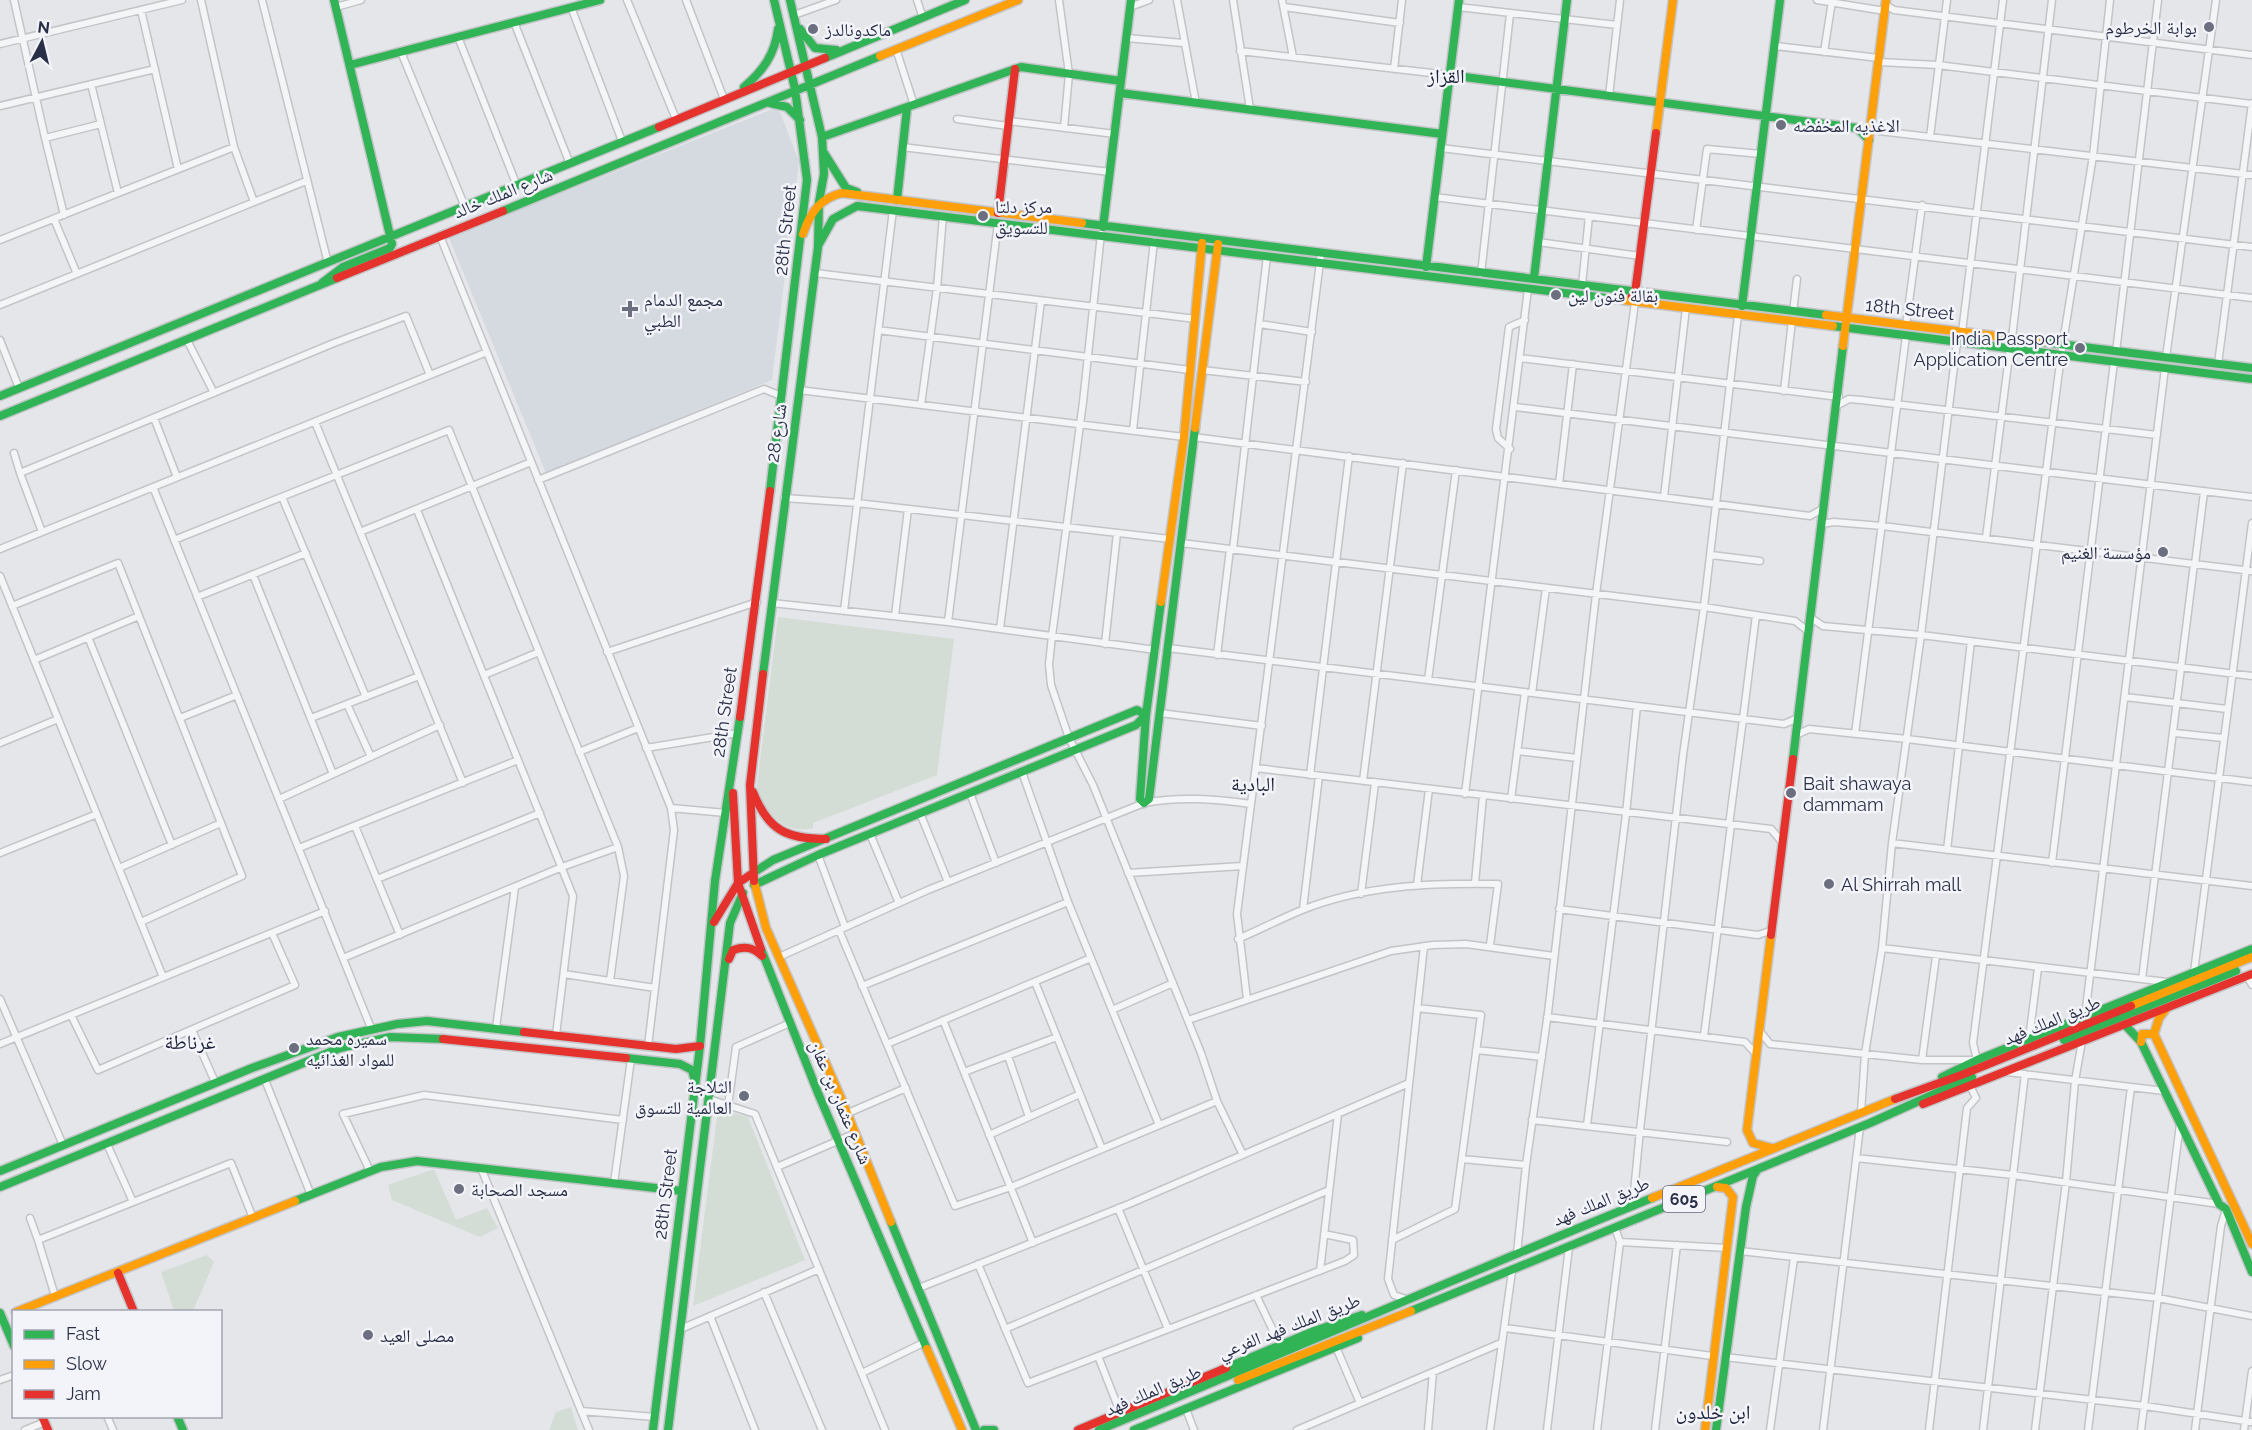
<svg xmlns="http://www.w3.org/2000/svg" width="2252" height="1430" font-family="Raleway,'Noto Naskh Arabic',sans-serif">
	<rect width="100%" height="100%" fill="#e5e6ea"/>
	<path fill="#d5d9e0" d="M778,107L799,161L772,380L546,473L449,238Z"/>
	<path fill="#d3ddd5" d="M778,617L954,639L937,775L813,823V828C785,835 769,815 756,793Z
		M718,1109L748,1117L805,1260L693,1306Z
		M434,1169L456,1220L487,1208L498,1228L480,1237L392,1200L388,1185Z
		M207,1255L214,1262L193,1311H174L161,1272Z
		M571,1407L578,1430H549L556,1412Z"/>
	<g fill="none" stroke-linecap="round" stroke-linejoin="round">
		<defs>
			<path id="street" d="M14,0L45,138L101,124
				M201,0L234,147L254,202
				M262,0L328,263
				M627,0L676,119
				M686,0L724,99
				M917,0L923,18
				M1059,0L1069,74L1064,128
				M1177,0L1196,103
				M1233,0L1250,109
				M1282,0L1293,57
				M1817,0L1885,11
				M1886,5L1894,10L2252,55
				M336,7L361,0
				M571,7L622,141
				M1130,7L1149,0
				M1284,7L1400,23
				M1458,7L1617,25
				M141,10L178,169
				M794,15L836,0
				M514,22L570,164
				M458,37L517,186
				M1127,38L1183,43
				M0,44L182,0
				M1775,46L1879,58
				M896,49L914,105
				M1240,51L1449,75
				M401,52L465,207
				M1824,52L1832,1
				M1879,62L1938,65L2252,104
				M1394,69L1402,0
				M91,84L118,193
				M1609,96L1620,0
				M0,106L155,69
				M957,119L1008,126
				M1871,120L1879,131L2252,175
				M1009,121L1115,134
				M1930,137L1947,0
				M45,138L64,215
				M902,147L1110,172
				M1441,148L2252,247
				M1434,197L2252,298
				M54,219L77,274
				M1696,230L1707,149L1761,154
				M1101,234L1083,402L1052,636L1049,664L1051,685L1069,738L1093,785L1201,1053L1217,1101L1243,1155
				M440,236L671,808L674,830L648,1046
				M0,240L234,147
				M1538,242L1640,256
				M815,273L1196,319
				M1481,274L1510,14
				M1582,285L1589,216
				M0,305L306,181
				M1793,312L1797,279
				M1260,324L1312,332
				M1906,325L1922,205
				M878,330L1190,370
				M1962,332L2003,0
				M2012,338L2052,0
				M0,340L19,388
				M187,340L214,393
				M2116,352L2158,0
				M2166,357L2216,0
				M1520,358L1839,397
				M2218,364L2252,103
				M1202,370L1306,382
				M799,390L1184,437
				M1784,391L1792,321
				M921,405L937,288L943,216
				M1838,405L1849,399L1861,400L2157,435
				M1515,407L2252,497
				M154,418L177,477
				M315,422L463,783
				M1133,430L1154,241
				M1193,437L1810,516L1824,508
				M1510,449L1498,438L1496,429L1509,327L1525,320
				M14,453L20,473
				M538,480L764,389L781,396
				M1559,484L1573,364
				M153,487L371,1028
				M282,497L366,697
				M1664,497L1686,308
				M784,498L857,503L1170,539
				M417,510L573,896L556,1035
				M1822,524L1834,522L1882,526L2252,571
				M42,532L20,473L334,343L406,316L430,375
				M360,532L531,462
				M1986,538L2010,348
				M174,540L449,430L618,847L624,876L610,981
				M1181,543L1704,607L1795,621L1809,632
				M0,549L487,352
				M1233,549L1267,256
				M1711,555L1760,561
				M2195,564L2204,492
				M253,575L333,774
				M0,576L163,977
				M197,597L306,553
				M772,603L948,622L1156,650
				M12,606L118,563L242,876L141,922
				M844,611L893,210
				M895,616L908,509
				M1811,618L1823,626L1921,635L2252,676
				M948,622L998,223
				M1000,629L1041,301
				M88,637L172,845
				M1105,644L1117,533
				M1168,648L1784,724L1798,718
				M607,652L757,602
				M1217,655L1230,549
				M34,660L139,616
				M484,675L539,652
				M1428,680L1456,470
				M1532,693L1546,588
				M2125,697L2227,709
				M347,704L371,757
				M1160,713L1262,726
				M180,718L237,695
				M311,718L419,676
				M1743,719L1756,615
				M2175,733L2223,738
				M1855,734L1906,336
				M1796,735L1809,729L1907,739L2252,782
				M0,743L58,719
				M646,748L738,733
				M1517,751L1577,758
				M579,752L638,728
				M1256,768L1771,829L1782,842
				M1022,772L1068,902L1159,1125
				M1310,775L1349,456
				M1363,781L1403,463
				M970,793L996,863
				M1465,794L1528,289
				M279,799L440,725
				M1511,799L1525,692
				M671,808L726,813
				M920,813L948,882
				M1729,825L1743,719
				M355,826L400,935
				M870,834L899,903
				M1892,843L2252,886
				M299,848L518,760
				M1947,850L1971,641
				M0,853L97,814
				M818,855L845,927
				M2052,863L2114,362
				M119,868L221,823
				M1128,873L1243,866
				M377,879L540,813
				M1475,883L1483,796
				M1417,885L1429,789
				M1361,894L1375,783
				M1303,909L1319,776
				M1559,909L1758,935L1770,931
				M839,930L955,1206L1011,1187L1217,1101
				M1238,939C1259,930 1280,919 1302,910C1364,885 1432,883 1498,884L1490,945
				M1882,948L2167,982
				M779,957L928,890L1144,803C1180,796 1215,799 1251,804
				M343,958L562,867L618,847
				M2194,972L2252,523
				M564,974L655,988
				M2247,976L2252,985
				M2142,979L2194,564
				M1035,982L1102,1149
				M862,986L1068,902
				M0,999L63,1145
				M1247,999L1237,914L1321,254
				M1112,1010L1173,983
				M71,1015L98,1070L295,985L272,933
				M2085,1016L2165,368
				M1547,1017L1745,1042L1756,1054
				M943,1020L1033,1243
				M1188,1020L1391,951L1433,945L1466,944L1554,956
				M496,1028L515,887
				M192,1030L215,1082
				M1759,1030L1770,1044L1922,1060H1977L1973,1043L2061,355L2093,156L2110,0
				M1704,1036L1731,825
				M2029,1039L2038,968
				M0,1044L325,911
				M887,1044L1091,958
				M1476,1050L1542,1057
				M1008,1056L1029,1117
				M1922,1060L1936,956
				M964,1072L1057,1037
				M2007,1072L2164,1091
				M265,1080L311,1195
				M709,1099L755,1114L885,1430
				M728,1106L736,1047L790,1023
				M1861,1112L1865,1054L1882,948L1892,843L1921,635L1957,342
				M848,1113L906,1088
				M1532,1120L1727,1142
				M1587,1125L1626,814L1637,706
				M989,1135L1080,1094
				M107,1144L133,1202
				M1856,1158L2013,1175L2219,1204
				M1462,1159L1526,1165
				M777,1167L856,1133
				M481,1168L589,1430
				M370,1171L343,1114L424,1095L623,1120
				M614,1183L631,1059
				M1636,1204L1634,1192L1640,1130L1683,755L1704,607L1738,315
				M1118,1208L1168,1329
				M30,1218L38,1240
				M1392,1240L1455,1209L1481,1015L1417,1008
				M1620,1242L1727,1248
				M1740,1251L2158,1298L2252,1316
				M1517,1253L1526,1165L1548,1013L1596,594L1635,302
				M978,1264L1028,1383L1345,1261L1354,1255L1353,1240L1324,1234
				M1320,1271L1338,1114
				M919,1288L1129,1204L1409,1083
				M764,1292L822,1430
				M1256,1295L1280,1345
				M55,1296L38,1240L231,1163L253,1218
				M1403,1298L1394,1295L1388,1279L1424,946
				M710,1316L755,1430
				M683,1328L819,1269
				M1505,1328L1712,1356
				M1005,1329L1329,1190
				M1336,1347L1360,1403
				M1098,1356L1120,1412
				M1725,1357L2145,1406L2252,1422
				M862,1373L925,1342
				M0,1380L14,1375
				M1186,1409L1194,1430
				M581,1411L655,1417
				M107,1416L113,1430
				M25,1430L45,1422
				M1297,1430L1501,1343
				M1428,1430L1433,1372
				M1490,1430L1512,1271
				M1547,1430L1569,1247
				M1597,1430L1620,1242L1615,1228
				M1655,1430L1677,1245
				M1770,1430L1794,1258
				M1823,1430L1860,1127
				M1929,1430L1967,1108L1976,1098L1970,1086
				M1983,1430L2025,1074
				M2035,1430L2066,1182L2075,1081L2082,1041
				M2088,1430L2131,1087
				M2141,1430L2180,1124
				M2195,1430L2221,1226L2226,1209
				M2244,1430L2252,1371"/>
			<path id="fast" d="M800,29L815,48L836,50
				M825,58L965,0
				M350,65L600,0
				M1449,75L1857,128L1869,140
				M744,87C763,71 775,54 778,29
				M1120,93L1442,134
				M770,103L787,107L800,120
				M822,137L1021,67L1121,81
				M824,153L846,188L857,192
				M897,200L907,108
				M503,211L880,56
				M1082,223L1826,315
				M1103,227L1131,0
				M819,244L833,219L857,206L1614,299
				M1426,267L1459,0
				M1534,278L1567,0
				M322,283L343,267L390,248L392,244L334,0
				M1742,306L1780,0
				M1833,326L2252,379
				M2043,342L2252,368
				M0,396L659,127
				M0,416L337,278
				M770,491L807,180L795,89L774,0
				M1161,602L1146,715L1140,799L1144,803L1149,799L1195,428
				M763,674L818,247L819,202L824,174L822,137L790,0
				M1793,759L1843,346
				M753,873L773,860L1137,710L1146,715L1136,725L818,855L754,885
				M761,949L818,1093L927,1349
				M2125,1025L2141,1042L2219,1204L2226,1209L2252,1272
				M2064,1040L2236,971
				M626,1058L680,1064L692,1070L695,1081
				M1942,1077L1977,1060L2252,949
				M0,1171L252,1068L338,1037L397,1024L427,1021L524,1032
				M0,1187L340,1048L390,1037L443,1039
				M295,1201L381,1167L417,1161L682,1191
				M891,1222L976,1430
				M1411,1311L1870,1123L1972,1077
				M0,1313L14,1346
				M1226,1368L1314,1331L1362,1315
				M177,1416L183,1430
				M653,1430L700,1046L715,881L740,717
				M668,1430L730,923L743,893
				M984,1430H994
				M1099,1430C1284,1353 1467,1273 1652,1198
				M1134,1430L1358,1338
				M1716,1430L1746,1207L1753,1176L1758,1169"/>
			<path id="slow" d="M880,56L1018,0
				M1656,133L1673,0
				M803,234C810,213 820,198 842,193L1082,223
				M1614,299L1833,326
				M1826,315L2043,342
				M1843,346L1886,0
				M1195,428L1218,244
				M1161,602L1184,437L1202,243
				M754,881L766,928L841,1098L891,1222
				M1771,935L1747,1130L1753,1143L1772,1148
				M2131,1006L2252,957
				M2166,1009L2159,1018L2154,1034L2252,1244
				M2141,1042L2142,1034H2154
				M1652,1198L1895,1099
				M16,1312L295,1201
				M927,1349L962,1430
				M1238,1380L1411,1311
				M1705,1430L1733,1197L1726,1188L1717,1187"/>
			<path id="jam" d="M659,127L825,58
				M998,213L1015,69
				M337,278L503,211
				M1632,296L1635,293L1656,133
				M740,717L770,491
				M753,792C768,830 786,839 826,839
				M733,793L738,883L761,949
				M754,881L750,785L763,674
				M714,922L738,883L753,873
				M1771,935L1793,759
				M729,959L733,950C745,946 753,947 762,956
				M524,1032L676,1049L700,1046
				M443,1039L626,1058
				M1895,1099L1964,1074L2131,1006
				M1923,1104L2252,974
				M118,1273L134,1312
				M42,1416L48,1430
				M1078,1430L1226,1368"/>
		</defs>
		<use href="#street" stroke="#c3c4c8" stroke-width="9"/>
		<use href="#fast" stroke="#c3c4c8" stroke-width="11"/>
		<use href="#slow" stroke="#c3c4c8" stroke-width="11"/>
		<use href="#jam" stroke="#c3c4c8" stroke-width="11"/>
		<use href="#street" stroke="#f4f5f7" stroke-width="6"/>
		<use href="#fast" stroke="#30b455" stroke-width="8"/>
		<use href="#slow" stroke="#ff9f0a" stroke-width="8"/>
		<use href="#jam" stroke="#e5322d" stroke-width="8"/>
	</g>
	<g fill="#6b6f7f" stroke="#f3f4f9" stroke-width="2">
		<circle cx="2209" cy="27" r="6"/>
		<circle cx="813" cy="29" r="6"/>
		<circle cx="1781" cy="125" r="6"/>
		<circle cx="983" cy="216" r="6"/>
		<circle cx="1556" cy="295" r="6"/>
		<path d="M627 300h6v6h6v6h-6v6h-6v-6h-6v-6h6z"/>
		<circle cx="2080" cy="348" r="6"/>
		<circle cx="2163" cy="552" r="6"/>
		<circle cx="1791" cy="793" r="6"/>
		<circle cx="1829" cy="884" r="6"/>
		<circle cx="294" cy="1048" r="6"/>
		<circle cx="744" cy="1096" r="6"/>
		<circle cx="459" cy="1189" r="6"/>
		<circle cx="368" cy="1335" r="6"/>
	</g>
	<g text-anchor="middle" dominant-baseline="central" stroke-width="5" stroke-linejoin="round" paint-order="stroke">
		<rect fill="#f3f4f9" stroke="#666a7c" stroke-width="1.5" x="1663" y="1186" width="42" height="26" rx="4.5"/>
		<g font-size="16" font-weight="bold" fill="#292f46">
			<text x="1684" y="1199">605</text>
		</g>
		<g font-size="18" fill="#292f46" stroke="#f3f4f9" text-anchor="start">
			<text x="2197" y="27" text-anchor="end">بوابة الخرطوم</text>
			<text x="825" y="29">ماكدونالدز</text>
			<text x="1793" y="125">الاغذيه المخفضه</text>
			<text x="995" y="206">مركز دلتا<tspan x="995" dy="21">للتسويق</tspan></text>
			<text x="1568" y="295">بقالة فنون لين</text>
			<text x="644" y="299">مجمع الدمام<tspan x="644" dy="21">الطبي</tspan></text>
			<text x="2068" y="338" text-anchor="end">India Passport<tspan x="2068" dy="21">Application Centre</tspan></text>
			<text x="2151" y="552" text-anchor="end">مؤسسة الغنيم</text>
			<text x="1803" y="783">Bait shawaya<tspan x="1803" dy="21">dammam</tspan></text>
			<text x="1841" y="884">Al Shirrah mall</text>
			<text x="306" y="1038">سميره محمد<tspan x="306" dy="21">للمواد الغذائيه</tspan></text>
			<text x="732" y="1086" text-anchor="end">الثلاجة<tspan x="732" dy="21">العالمية للتسوق</tspan></text>
			<text x="471" y="1189">مسجد الصحابة</text>
			<text x="380" y="1335">مصلى العيد</text>
		</g>
		<g font-size="18" fill="#292f46" stroke="#f3f4f9">
			<text transform="translate(503 193) rotate(-22)">شارع الملك خالد</text>
			<text transform="translate(785 230) rotate(-84)">28th Street</text>
			<text transform="translate(1910 309) rotate(6)">18th Street</text>
			<text transform="translate(776 433) rotate(-82)">شارع 28</text>
			<text transform="translate(724 712) rotate(-82)">28th Street</text>
			<text transform="translate(2052 1020) rotate(-22)">طريق الملك فهد</text>
			<text transform="translate(841 1102) rotate(67)">شارع عثمان بن عفان</text>
			<text transform="translate(665 1194) rotate(-83)">28th Street</text>
			<text transform="translate(1601 1201) rotate(-22)">طريق الملك فهد</text>
			<text transform="translate(1289 1326) rotate(-21)">طريق الملك فهد الفرعي</text>
			<text transform="translate(1153 1390) rotate(-23)">طريق الملك فهد</text>
		</g>
		<g font-size="20" fill="#1b2137" stroke="#f3f4f9">
			<text x="1446" y="76">القزاز</text>
			<text x="1253" y="784">البادية</text>
			<text x="190" y="1042">غرناطة</text>
			<text x="1713" y="1412">ابن خلدون</text>
		</g>
	</g>
	<rect x="12" y="1310" width="210" height="108" fill="#f3f4f9" stroke="#a2a5b1" stroke-width="1.5"/>
	<rect x="24" y="1330" width="30" height="9" fill="#30b455" stroke="#a2a5b1" stroke-width="1.5"/>
	<text x="66" y="1340" font-size="18" fill="#292f46">Fast</text>
	<rect x="24" y="1360" width="30" height="9" fill="#ff9f0a" stroke="#a2a5b1" stroke-width="1.5"/>
	<text x="66" y="1370" font-size="18" fill="#292f46">Slow</text>
	<rect x="24" y="1390" width="30" height="9" fill="#e5322d" stroke="#a2a5b1" stroke-width="1.5"/>
	<text x="66" y="1400" font-size="18" fill="#292f46">Jam</text>
	<g transform="translate(42 42) rotate(7)" stroke="#f3f4f9" stroke-width="4.5" paint-order="stroke">
	<path d="M0-4.5L10 22L0 15L-10 22Z" fill="#292f46"/>
	<text y="-9" font-size="16" font-weight="bold" text-anchor="middle" fill="#292f46">N</text>
	</g>
</svg>
